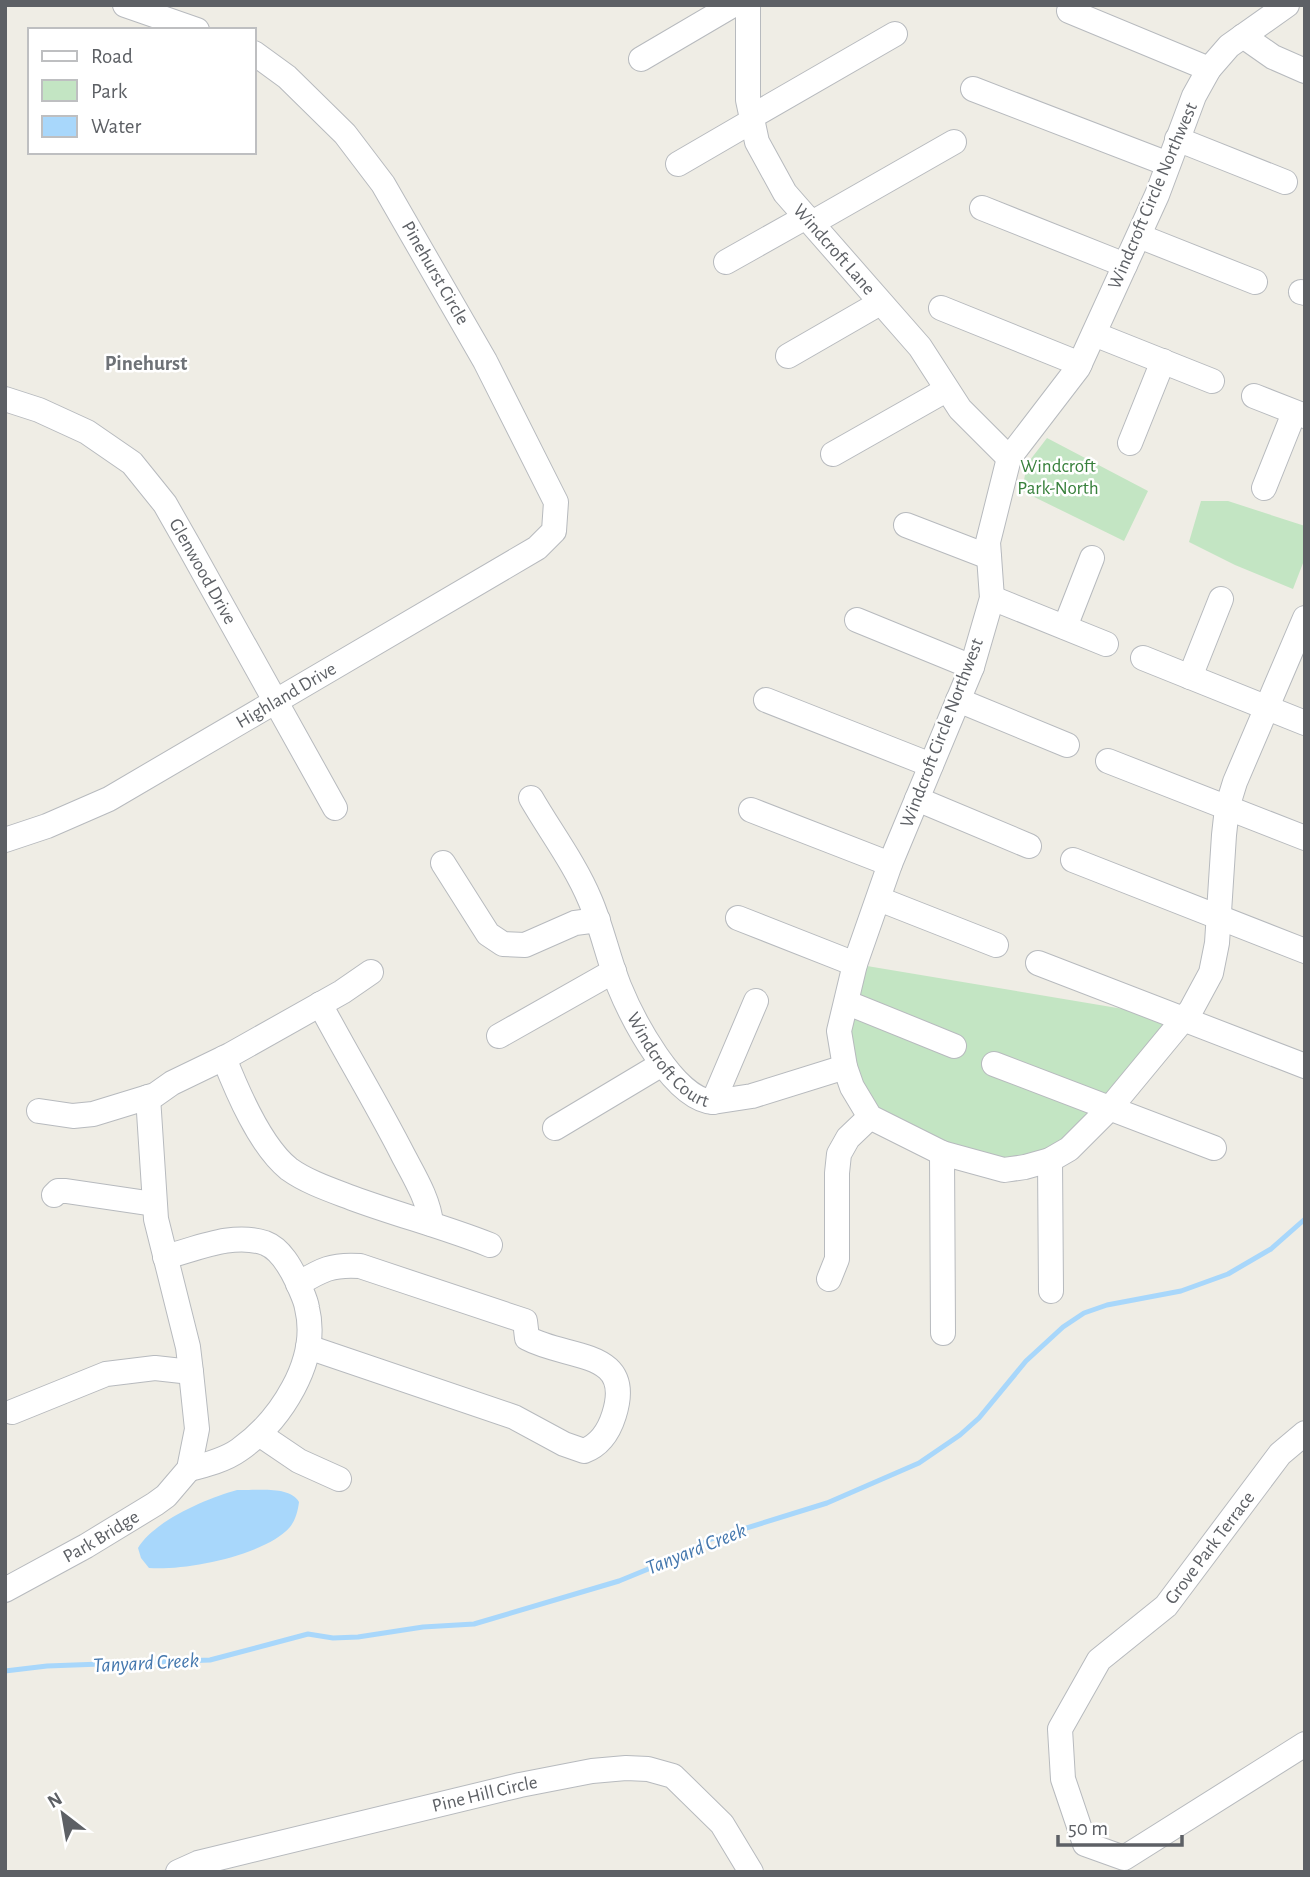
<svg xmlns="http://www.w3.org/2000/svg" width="1310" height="1877" font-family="'Alegreya Sans',sans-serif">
	<rect width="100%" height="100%" fill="#efede5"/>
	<path fill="#c3e5c3" d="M1047,438L1148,491L1124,541L1022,491L1027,464Z
		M1201,501H1228L1305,526V558L1293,589L1235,565L1189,542Z
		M855,964L1183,1019L1050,1160L942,1153L870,1117L852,1087L848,1003Z"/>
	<path fill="#a8d7fb" d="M237,1490C254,1491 290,1485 299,1502C298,1511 295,1521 290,1527C266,1555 185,1571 149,1568L141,1558L138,1548C154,1521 207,1498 237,1490Z"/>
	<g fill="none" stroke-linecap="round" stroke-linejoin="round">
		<path stroke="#a8d7fb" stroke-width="5" d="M5,1671L47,1666L210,1660L308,1634L333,1638L358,1637L423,1627L474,1624L619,1581L680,1556L711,1539L827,1503L919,1463L960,1435L979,1418L1026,1361L1063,1327L1084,1313L1107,1305L1181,1291L1228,1274L1271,1249L1305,1219"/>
		<defs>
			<g id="minor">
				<path d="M125,5L197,30"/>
				<path id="s1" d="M748,5V100L757,142L785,193L920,347L960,409L1009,458"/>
				<path d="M1287,5L1229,46L1209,69L1194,96L1157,195L1078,368L1009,458L988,542L992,598L972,667L890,864L855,964L839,1031L845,1067L852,1087L870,1117L942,1153L1004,1170L1025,1167L1050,1160L1069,1149L1110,1108L1191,1010L1211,973L1217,943L1224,835L1227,808L1235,782L1305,618"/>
				<path d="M1069,11L1209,69"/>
				<path d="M1243,36L1273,57L1305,71"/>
				<path d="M641,59L733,5"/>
				<path d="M973,89L1168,164"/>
				<path d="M751,117L895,34"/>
				<path d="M1177,139L1285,182"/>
				<path d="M678,164L752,121"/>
				<path d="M982,208L1125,265"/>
				<path d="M812,223L954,142"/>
				<path d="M1139,236L1255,282"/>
				<path d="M726,262L806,217"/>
				<path d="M1301,292L1305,293"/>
				<path d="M941,308L1080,364"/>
				<path d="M1094,334L1212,381"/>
				<path d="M788,356L880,303"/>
				<path d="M1254,396L1305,416"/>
				<path id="s2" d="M5,399L39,410L87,432L132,463L165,504L190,548L335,808"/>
				<path d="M1130,443L1163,361"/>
				<path d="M833,454L946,390"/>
				<path d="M1264,488L1294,413"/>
				<path d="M906,525L989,557"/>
				<path d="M992,598L1106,644"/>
				<path d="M857,620L972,667"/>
				<path d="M1065,627L1092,558"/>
				<path d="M1143,658L1305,723"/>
				<path d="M1190,677L1221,599"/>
				<path d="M766,700L931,765"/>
				<path d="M958,700L1067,745"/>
				<path d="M1108,761L1305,838"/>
				<path id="s3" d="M531,798C550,831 575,864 590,900C602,928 608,958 619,986C632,1018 674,1100 713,1102L752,1096L845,1067"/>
				<path d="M917,799L1029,846"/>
				<path d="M751,810L890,864"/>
				<path id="s4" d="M5,840L47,826L109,799L537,548L554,531L556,502L485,361L383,184L345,134L287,77L254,53"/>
				<path d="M1073,860L1305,951"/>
				<path d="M443,863L488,934L503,944L525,945L575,923L598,920"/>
				<path d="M879,899L996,945"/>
				<path d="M738,918L855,964"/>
				<path d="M1038,963L1305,1066"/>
				<path d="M848,1003L954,1046"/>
				<path d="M320,1004C347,1055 377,1104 403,1155C414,1176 429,1200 431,1224"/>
				<path d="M499,1036L614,971"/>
				<path d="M224,1058C237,1091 260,1146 289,1169C307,1182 331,1190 352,1198C398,1215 445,1227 490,1245"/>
				<path d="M994,1064L1214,1148"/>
				<path d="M713,1102L756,1001"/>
				<path d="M39,1111L73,1116L93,1114L155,1095L172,1083L230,1055L342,992L371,972"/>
				<path d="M555,1128L662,1064"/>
				<path d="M942,1153L943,1333"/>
				<path d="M1050,1160L1051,1291"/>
				<path d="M54,1195L58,1191H66L154,1204"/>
				<path d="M165,1257C197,1249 232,1232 265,1243C281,1249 291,1268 298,1283C301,1291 306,1300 307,1308C320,1361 280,1421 239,1450C225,1460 206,1465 189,1469"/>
				<path d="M829,1279L837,1259V1173L839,1154L848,1138L870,1117"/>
				<path d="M298,1284C321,1270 332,1264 360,1266L525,1321L527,1338C568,1360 635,1349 614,1415C609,1431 600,1445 584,1451L564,1444L514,1417L308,1347"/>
				<path d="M12,1412L106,1374L155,1368L191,1372"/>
				<path d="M1305,1433L1280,1454L1166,1606L1099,1660L1060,1729L1063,1779L1085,1844L1124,1858L1305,1744"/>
				<path d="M259,1434L299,1461L339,1479"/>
				<path id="s5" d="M5,1590L86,1546L155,1504L166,1496L189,1469L197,1429L191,1372L188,1347L156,1219L148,1097"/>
				<path id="s6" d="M178,1872L198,1863L520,1785L592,1771L626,1768L648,1769L673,1776L722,1824L751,1872"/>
			</g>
		</defs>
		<use href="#minor" stroke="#b7babe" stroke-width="26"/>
		<use href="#minor" stroke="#fff" stroke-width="24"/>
	</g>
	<g text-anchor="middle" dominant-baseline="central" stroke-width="5" stroke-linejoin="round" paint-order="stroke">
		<g font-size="19" fill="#5d6065" stroke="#fff">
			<text transform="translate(1153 196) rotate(-67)">Windcroft Circle Northwest</text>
			<text stroke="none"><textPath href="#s1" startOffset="271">Windcroft Lane</textPath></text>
			<text transform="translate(435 273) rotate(60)">Pinehurst Circle</text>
			<text stroke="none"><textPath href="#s2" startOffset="273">Glenwood Drive</textPath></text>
			<text stroke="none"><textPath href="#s4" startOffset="317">Highland Drive</textPath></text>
			<text transform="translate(942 733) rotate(-69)">Windcroft Circle Northwest</text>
			<text stroke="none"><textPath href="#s3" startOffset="299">Windcroft Court</textPath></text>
			<text stroke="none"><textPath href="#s5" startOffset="110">Park Bridge</textPath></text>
			<text transform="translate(1210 1548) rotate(-53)">Grove Park Terrace</text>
			<text stroke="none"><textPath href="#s6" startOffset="317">Pine Hill Circle</textPath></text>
		</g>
		<g font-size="19" fill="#38813c" stroke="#fff">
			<text x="1058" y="466">Windcroft<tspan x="1058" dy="22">Park-North</tspan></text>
		</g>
		<g font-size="21" font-weight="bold" fill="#6e7277" stroke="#fff">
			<text x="146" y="363">Pinehurst</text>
		</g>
		<g font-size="21" font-style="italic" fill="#4578ae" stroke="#fff">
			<text transform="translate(696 1549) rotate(-22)">Tanyard Creek</text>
			<text transform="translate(146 1663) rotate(-3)">Tanyard Creek</text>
		</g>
	</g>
	<rect width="1310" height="1877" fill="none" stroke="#5d6065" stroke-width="14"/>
	<rect x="28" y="28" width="228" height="126" fill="#ffffff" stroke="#bebfc1" stroke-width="2"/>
	<rect x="42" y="51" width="35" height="10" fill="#ffffff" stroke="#bebfc1" stroke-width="2"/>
	<text x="91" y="63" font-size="21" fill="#5d6065">Road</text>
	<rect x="42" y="80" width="35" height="21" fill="#c3e5c3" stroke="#bebfc1" stroke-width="2"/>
	<text x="91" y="98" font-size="21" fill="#5d6065">Park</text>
	<rect x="42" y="116" width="35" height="21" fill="#a8d7fb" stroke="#bebfc1" stroke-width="2"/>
	<text x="91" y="133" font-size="21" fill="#5d6065">Water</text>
	<g transform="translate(63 1814) rotate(329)" stroke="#ffffff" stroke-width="5" paint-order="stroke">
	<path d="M0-5L12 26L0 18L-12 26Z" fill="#5d6065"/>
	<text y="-10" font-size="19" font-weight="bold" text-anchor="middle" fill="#5d6065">N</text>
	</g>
	<path d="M1058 1835v10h124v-10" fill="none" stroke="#5d6065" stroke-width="3.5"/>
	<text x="1068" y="1835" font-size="21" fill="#5d6065" stroke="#ffffff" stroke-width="5" paint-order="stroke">50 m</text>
</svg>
